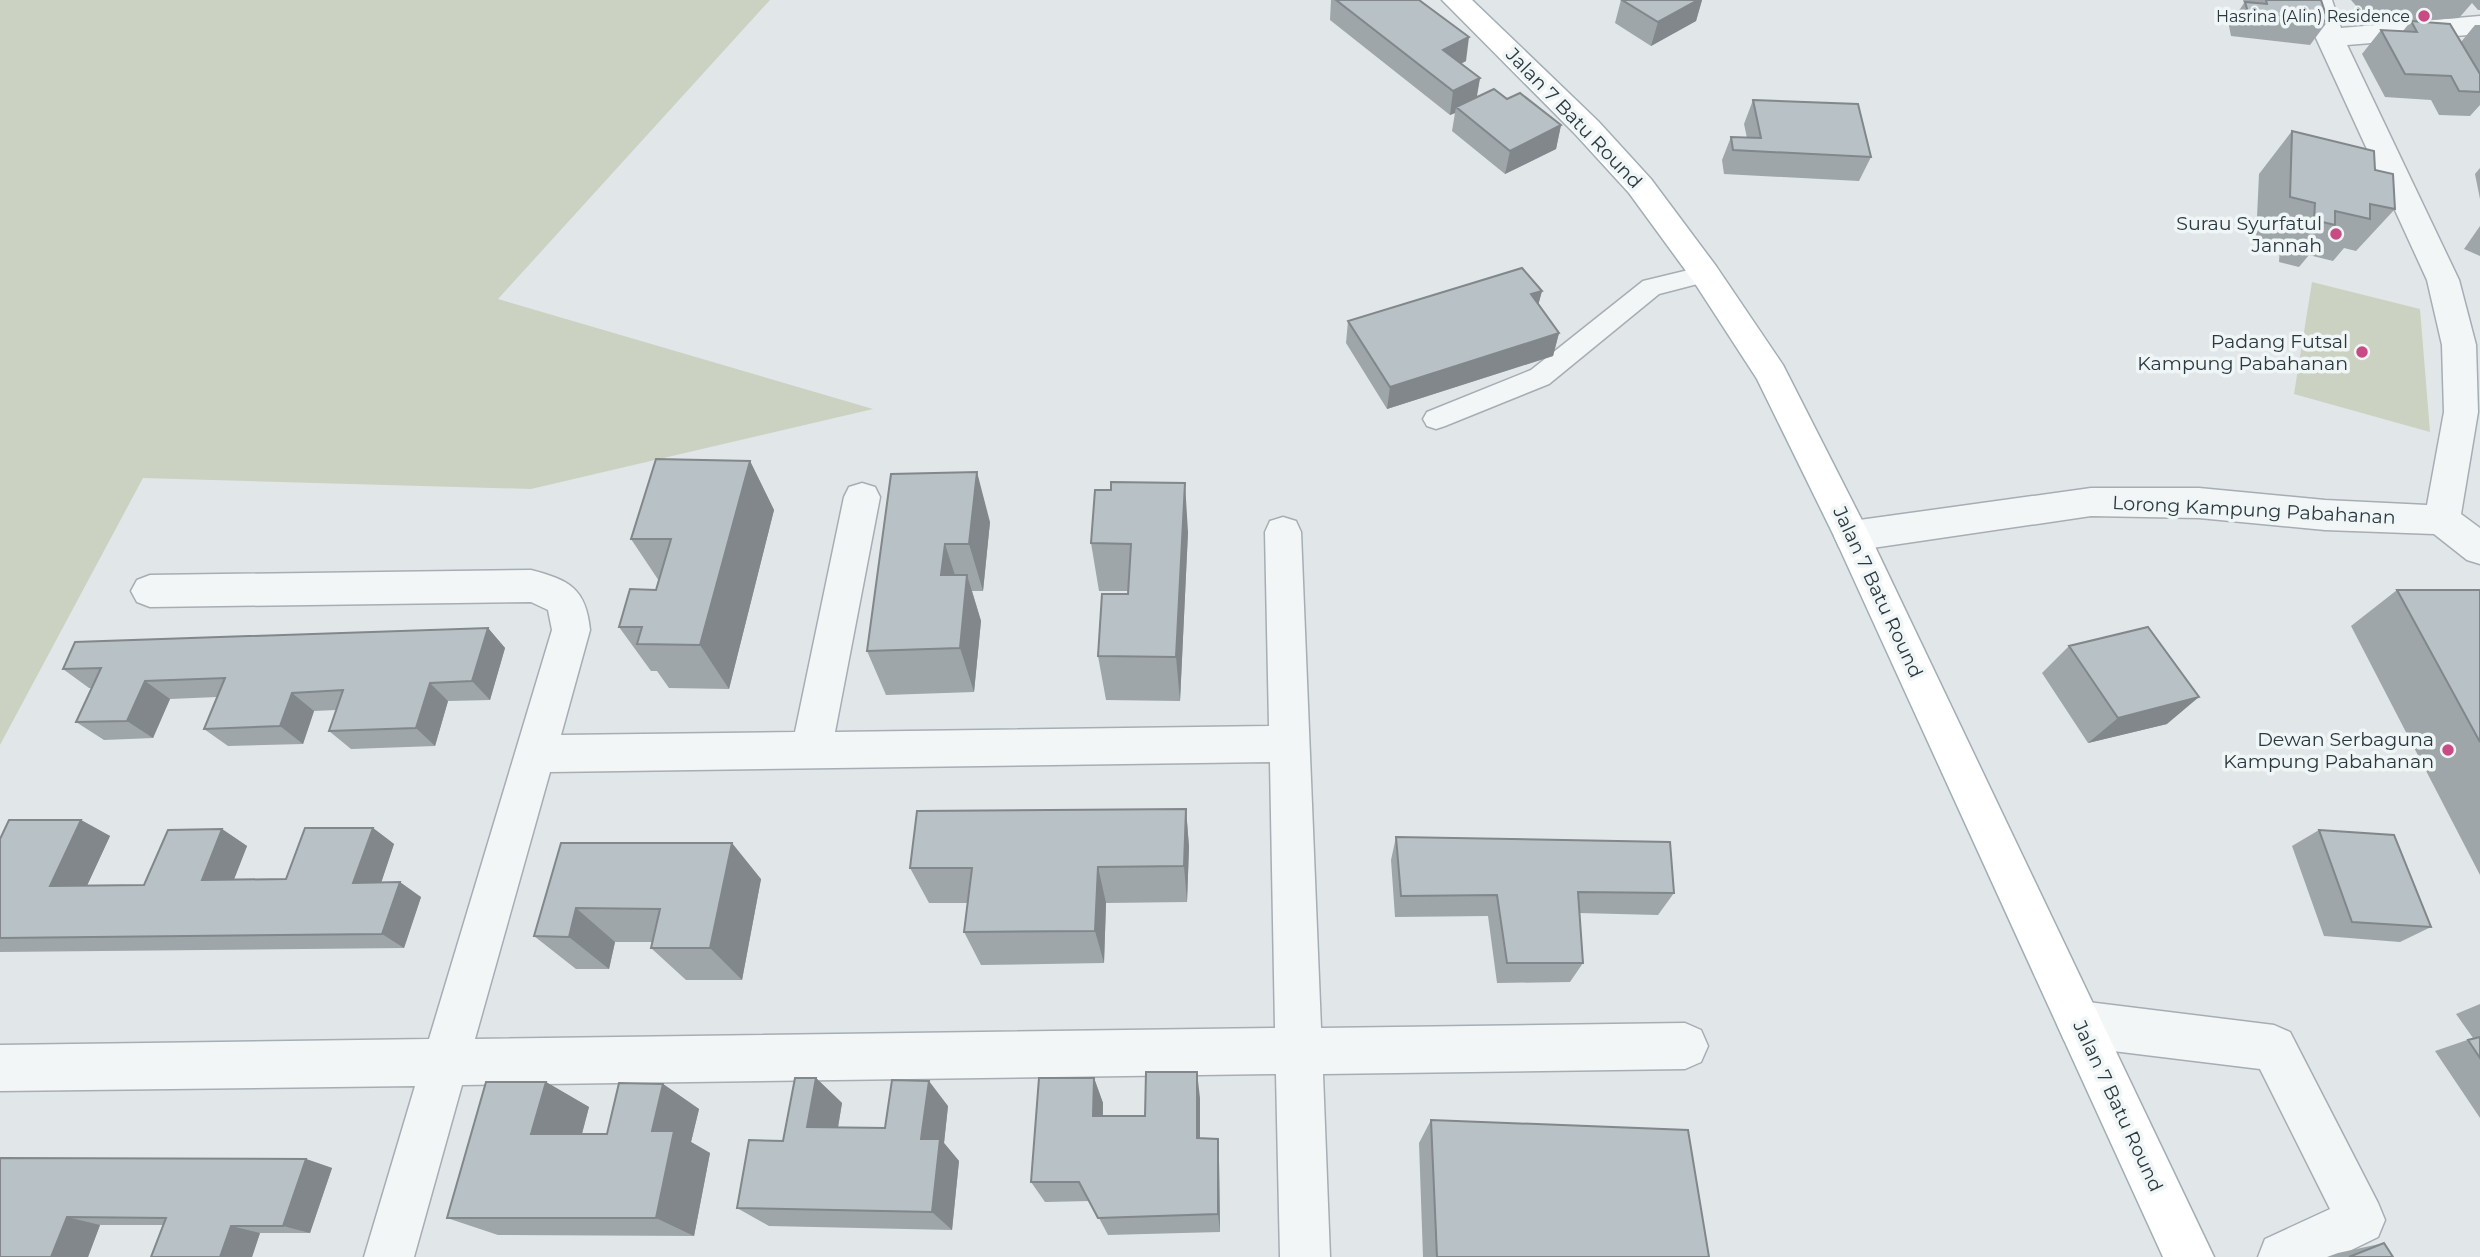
<svg xmlns="http://www.w3.org/2000/svg" width="2480" height="1257" font-family="Montserrat,sans-serif">
	<rect width="100%" height="100%" fill="#e1e6e9"/>
	<path fill="#cbd2c2" d="M0,0H770L498,299L873,409L531,489L143,478L0,745Z
		M2312,282L2420,309L2430,432L2294,394Z"/>
	<g fill="none" stroke-linecap="round" stroke-linejoin="round">
		<defs>
			<path id="service" d="M1705,266L1713,268L1717,274L1713,280L1659,294L1549,384L1445,426L1436,429L1427,426L1423,419L1427,412L1531,370L1643,281Z"/>
			<path id="minor" d="M2304,0H2332L2341,28L2480,16V34L2347,45L2459,280L2476,345L2478,412L2461,514L2480,528V564L2467,560L2434,534L2325,530L2199,518L2091,516L1852,551L1839,547L1834,536L1839,525L1852,521L2091,488H2199L2325,500L2427,505L2444,412L2442,345L2427,280L2316,38Z
				M862,483L875,487L880,497L835,732L1269,726L1265,532L1270,521L1283,517L1296,521L1301,532L1321,1028L1685,1023L1701,1030L1708,1046L1701,1062L1685,1069L1323,1074L1330,1257H1280L1276,1074L462,1085L414,1257H364L415,1086L0,1091V1045L429,1039L552,630L548,610L531,602L150,607L137,602L131,591L137,580L150,575L531,570C569,580 586,588 590,630L561,735L795,732L844,497L849,487ZM1270,762L1275,1028L475,1039L550,772Z
				M2080,1001L2274,1025L2290,1032L2378,1203L2385,1220L2378,1237L2337,1257H2258L2265,1239L2330,1209L2260,1069L2080,1047L2064,1040L2057,1024L2064,1008Z"/>
			<path id="primary" d="M1442,0H1472L1598,121L1651,179L1716,266L1783,365L1870,536L2214,1257H2163L1834,536L1757,379L1694,282L1629,193L1576,135Z"/>
		</defs>
		<use href="#service" stroke="#a6aeb3" stroke-width="3"/>
		<use href="#minor" stroke="#a6aeb3" stroke-width="3"/>
		<use href="#primary" stroke="#a1aeb4" stroke-width="3"/>
		<use href="#service" fill="#f3f6f7" fill-rule="evenodd"/>
		<use href="#minor" fill="#f3f6f7" fill-rule="evenodd"/>
		<use href="#primary" fill="#fff" fill-rule="evenodd"/>
	</g>
	<path fill="#9ea6a9" d="M1331,0H1419L1466,61L1461,64L1480,78L1476,97L1507,99L1561,125L1556,149L1505,174L1452,131L1455,113L1450,115L1330,20Z
		M1621,0H1702L1696,21L1651,46L1615,23Z
		M2243,0H2321L2328,21L2310,45L2231,36L2229,26L2244,3Z
		M2351,0H2480V10H2478L2472,3L2459,18L2372,24Z
		M2411,21L2461,42L2475,25H2480V105L2470,116L2439,115L2431,100L2385,97L2362,54L2381,30L2403,31Z
		M1753,100L1871,157L1859,181L1724,174L1722,160L1731,137L1747,138L1744,124Z
		M2292,131L2375,170L2395,209L2356,251L2344,248L2333,261L2309,255L2299,267L2279,262L2280,246L2256,239L2259,174Z
		M2480,168V199L2475,174Z
		M2480,226V256L2464,249Z
		M1542,291L1538,305L1559,333L1553,356L1387,409L1346,343L1348,321Z
		M750,461L774,510L729,689L669,688L657,671H651L619,627L656,590L659,581L631,539Z
		M891,474L990,522L983,591H972L981,621L974,692L886,695L867,651Z
		M1188,532L1180,701L1106,700L1098,656L1128,594L1129,591H1099L1091,543Z
		M2397,590H2480V875L2351,626Z
		M488,628L505,648L490,700L448,701L435,746L351,749L329,731L336,710L314,711L303,744L228,746L204,729L217,697L170,699L153,738L104,740L76,722L92,688H89L63,669Z
		M2069,646L2167,724L2088,743L2042,673Z
		M1186,809L1189,847L1187,902L1106,903L1104,963L981,965L964,932L968,903H929L910,868Z
		M81,820L110,836L87,885H144L222,829L247,846L234,879H286L373,828L394,844L381,883L421,897L404,948L0,952V839Z
		M2319,830L2431,927L2400,942L2324,936L2292,846Z
		M1396,837L1674,893L1658,915L1579,913L1583,963L1570,982L1497,983L1488,916L1395,917L1391,860Z
		M561,843L761,879L742,980H686L651,948L652,942H615L609,969H576L534,936Z
		M2480,1004V1118L2435,1051L2473,1038L2456,1014Z
		M816,1078L842,1103L838,1128H885L948,1106L944,1143L959,1161L952,1230L769,1226L737,1208L783,1141Z
		M1094,1078L1103,1103V1116H1145L1200,1098V1138L1218,1139L1219,1161L1220,1232L1108,1235L1090,1201L1045,1202L1031,1182Z
		M546,1082L589,1107L582,1134H607L663,1084L699,1109L691,1142L710,1153L694,1236L498,1235L447,1218Z
		M1431,1120L1709,1257H1423L1419,1143Z
		M0,1158L306,1159L332,1168L310,1233H260L252,1257H151L163,1225H100L88,1257H0Z
		M2384,1243L2393,1257H2327L2338,1253Z"/>
	<path fill="#81878a" d="M1698,0H1702L1696,21L1651,46L1658,22Z
		M1469,37L1466,61L1439,74L1443,50Z
		M1480,78L1476,102L1456,107L1455,113L1450,115L1453,91Z
		M1561,125L1556,149L1505,174L1510,151Z
		M1542,291L1536,313L1531,294Z
		M1559,333L1553,356L1387,409L1390,387Z
		M750,461L774,510L729,689L700,645Z
		M977,472L990,522L983,591L969,544Z
		M1185,483L1188,532L1180,701L1176,657Z
		M945,544L960,591L941,575Z
		M967,575L981,621L974,692L960,648Z
		M488,628L505,648L490,700L472,681Z
		M145,681L170,699L153,738L127,721Z
		M430,683L448,701L435,746L416,728Z
		M292,693L314,711L303,744L280,726Z
		M2199,697L2167,724L2088,743L2118,718Z
		M1186,809L1189,847L1187,902L1184,866Z
		M81,820L110,836L80,901L50,886Z
		M373,828L394,844L376,898L353,883Z
		M222,829L247,846L228,895L202,880Z
		M732,843L761,879L742,980L710,948Z
		M1098,867L1106,903L1104,963L1095,931Z
		M400,882L421,897L404,948L382,934Z
		M576,908L615,942L609,969L569,937Z
		M1197,1072L1200,1098V1160L1197,1138Z
		M816,1078L842,1103L834,1150L807,1127Z
		M1094,1078L1103,1103L1102,1139L1093,1116Z
		M929,1081L948,1106L944,1143L959,1161L952,1230L932,1212L921,1139Z
		M546,1082L589,1107L576,1156L531,1134Z
		M663,1084L699,1109L691,1142L710,1153L694,1236L656,1218L652,1131Z
		M1218,1139L1219,1161L1220,1232L1218,1214Z
		M306,1159L332,1168L310,1233L283,1226Z
		M67,1217L100,1225L88,1257H51Z
		M231,1226L260,1233L252,1257H220Z"/>
	<path fill="#b8c1c5" stroke="#81878a" stroke-width="2" d="M1336,0H1419L1469,37L1443,50L1480,78L1453,91Z
		M1622,0H1698L1658,22Z
		M2266,0H2321L2328,21L2248,12L2245,2L2267,4Z
		M2411,21L2450,24L2480,74V92L2459,91L2451,76L2405,74L2381,30L2417,32Z
		M1494,89L1507,99L1520,93L1561,125L1510,151L1456,107Z
		M1753,100L1858,104L1871,157L1733,150L1731,137L1761,138Z
		M2292,131L2374,151L2375,170L2393,174L2395,209L2370,204V219L2335,211V225L2314,220L2315,203L2290,197Z
		M1522,268L1542,291L1531,294L1559,333L1390,387L1348,321Z
		M656,459L750,461L700,645L637,644L642,627H619L630,589L656,590L671,539H631Z
		M977,472L969,544H945L941,575H967L960,648L867,651L891,474Z
		M1111,482L1185,483L1176,657L1098,656L1102,594H1128L1131,544L1091,543L1095,490H1111Z
		M2397,590H2480V742Z
		M2148,627L2199,697L2118,718L2069,646Z
		M488,628L472,681L430,683L416,728L329,731L343,690L292,693L280,726L204,729L225,678L145,681L127,721L76,722L101,668L63,669L75,642Z
		M1186,809L1184,866L1098,867L1095,931L964,932L972,868H910L917,811Z
		M9,820H81L50,886L144,885L168,830L222,829L202,880L286,879L305,828H373L353,883L400,882L382,934L0,938V839Z
		M2319,830L2394,835L2431,927L2352,922Z
		M1396,837L1670,842L1674,893L1578,892L1583,963H1507L1497,895L1401,896Z
		M561,843H732L710,948H651L660,909L576,908L569,937L534,936Z
		M2480,1037V1058L2468,1040Z
		M1146,1072H1197V1138L1218,1139V1214L1098,1218L1079,1182H1031L1039,1078H1094L1093,1116H1145Z
		M795,1078H816L807,1127L885,1128L892,1080L929,1081L921,1139H940L932,1212L737,1208L749,1140L783,1141Z
		M486,1082H546L531,1134H607L619,1083L663,1084L652,1131H674L656,1218H447Z
		M1431,1120L1688,1130L1709,1257H1437Z
		M0,1158L306,1159L283,1226H231L220,1257H151L166,1218L67,1217L51,1257H0Z
		M2384,1243L2393,1257H2349Z"/>
	<g fill="#c84c83" stroke="#f0f5f6" stroke-width="2.5">
		<circle cx="2424" cy="16" r="7"/>
		<circle cx="2336" cy="234" r="7"/>
		<circle cx="2362" cy="352" r="7"/>
		<circle cx="2448" cy="750" r="7"/>
	</g>
	<g text-anchor="middle" dominant-baseline="central" stroke-width="7" stroke-linejoin="round" paint-order="stroke">
		<g font-size="16" fill="#2a3840" stroke="#f0f5f6" text-anchor="end">
			<text x="2410" y="16">Hasrina (Alin) Residence</text>
		</g>
		<g font-size="19" fill="#2a3840" stroke="#f0f5f6">
			<text transform="translate(1574 118) rotate(46)">Jalan 7 Batu Round</text>
			<text transform="translate(2254 510) rotate(3)">Lorong Kampung Pabahanan</text>
			<text transform="translate(1878 592) rotate(65)">Jalan 7 Batu Round</text>
			<text transform="translate(2118 1106) rotate(65)">Jalan 7 Batu Round</text>
		</g>
		<g font-size="19" fill="#2a3840" stroke="#f0f5f6" text-anchor="end">
			<text x="2322" y="223">Surau Syurfatul<tspan x="2322" dy="22">Jannah</tspan></text>
			<text x="2348" y="341">Padang Futsal<tspan x="2348" dy="22">Kampung Pabahanan</tspan></text>
			<text x="2434" y="739">Dewan Serbaguna<tspan x="2434" dy="22">Kampung Pabahanan</tspan></text>
		</g>
	</g>
</svg>
